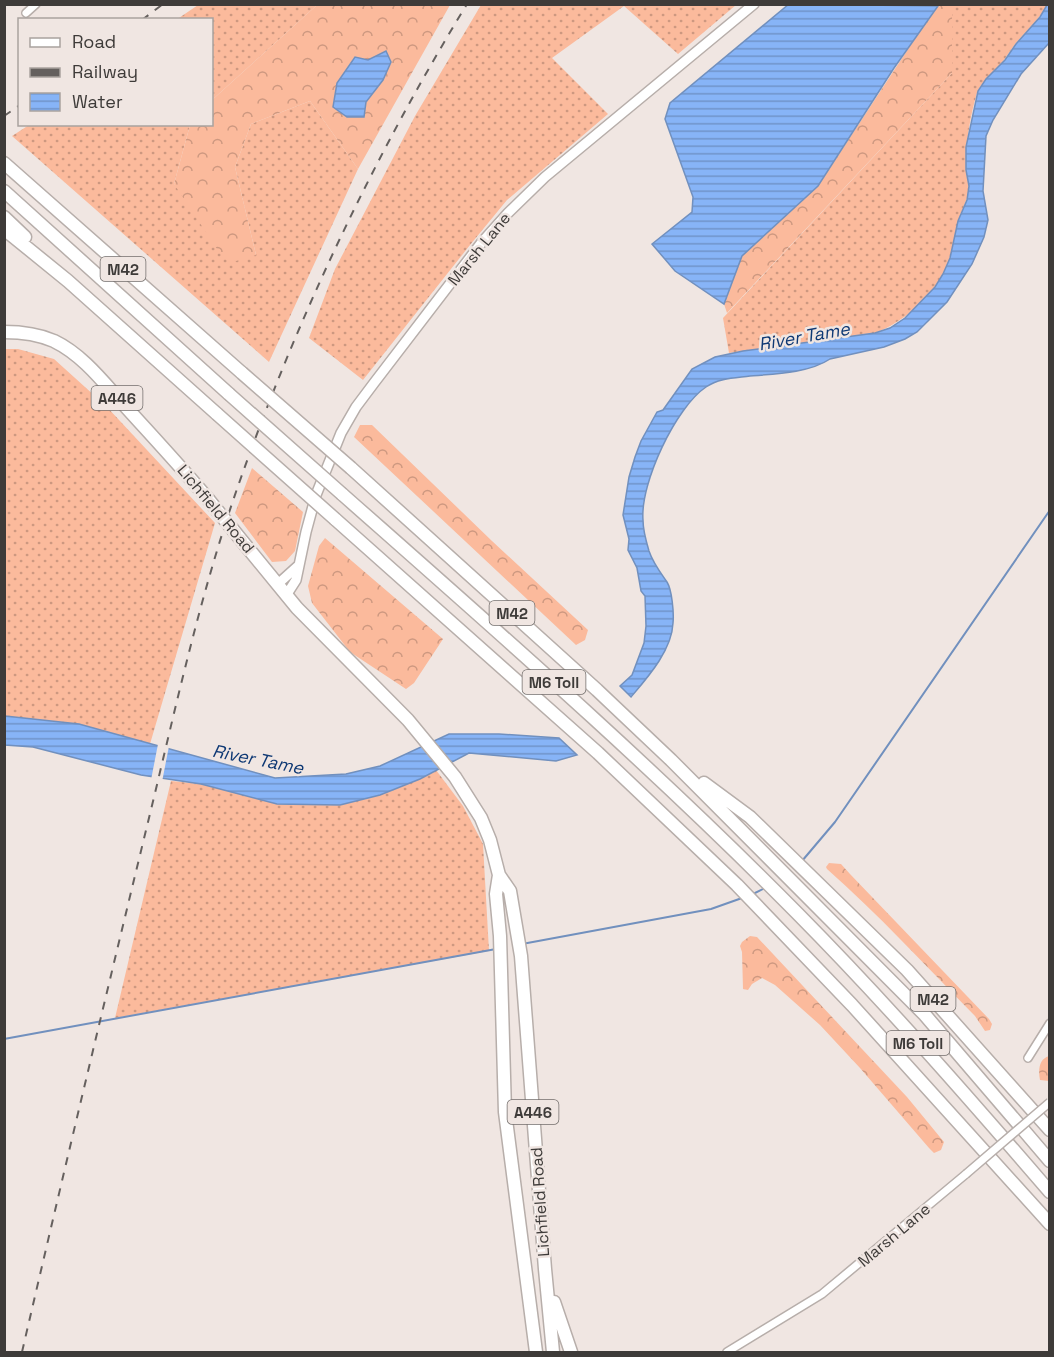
<svg xmlns="http://www.w3.org/2000/svg" width="1054" height="1357" font-family="'Space Grotesk',sans-serif">
	<defs>
		<pattern id="grass-dots" width="8" height="8" patternUnits="userSpaceOnUse" patternTransform="scale(1.5)"><rect width="8" height="8" fill="#fbba9c"/><path d="M2 2h.1M6 6h.1" fill="none" stroke="#cd9880" stroke-width="1.8" stroke-linecap="round"/></pattern>
		<pattern id="forest-crowns" width="20" height="18" patternUnits="userSpaceOnUse" patternTransform="scale(1.5)"><rect width="20" height="18" fill="#fbba9c"/><path d="M2 6a3 3 0 1 1 6 0M12 15a3 3 0 1 1 6 0" fill="none" stroke="#cd9880"/></pattern>
		<pattern id="water-rules" width="6" height="5" patternUnits="userSpaceOnUse" patternTransform="scale(1.5)"><rect width="6" height="5" fill="#87b4f7"/><path d="M0 2.5h6" fill="none" stroke="#7094c9"/></pattern>
	</defs>
	<rect width="100%" height="100%" fill="#f0e6e2"/>
	<path fill="url(#grass-dots)" d="M198,5H317L212,100V20H176Z
		M481,5H736L678,54L624,6L552,58L608,114L507,200L470,245L363,380L309,338L335,269L415,116Z
		M952,5H1047C1039,20 1027,30 1016,43C1009,52 1004,61 997,69C990,77 981,82 977,93C970,116 966,142 966,165C966,173 969,180 969,188C968,201 961,210 958,222C954,234 955,246 950,258C939,291 907,321 875,333L729,353L723,318L952,73Z
		M310,101L358,169L269,362L12,136L29,125H190L174,184L256,255L235,167L251,124Z
		M4,349H18L54,359L106,406L215,523L150,744L79,724L5,716Z
		M436,770L463,806L483,844L489,951L115,1018L171,781L201,784L277,804L340,805L380,795Z"/>
	<path fill="url(#forest-crowns)" d="M317,5H450L358,169L310,101L251,124L235,167L256,255L236,261L219,252L174,184L190,125L212,124V100Z
		M937,5H952V73L727,313L724,304L742,256L818,186Z
		M360,425H372L492,541L588,630L585,640L576,645L354,437Z
		M252,468L303,512L295,551L286,561L272,562L235,513Z
		M325,538L443,639L414,683L406,689L350,652L312,603L308,586L319,546Z
		M829,863L841,864L850,874L989,1019L992,1024L990,1030L985,1031L975,1016C926,966 878,914 827,869L826,867Z
		M750,936L757,937L907,1097L944,1142L941,1150L934,1153L929,1148L860,1068L820,1025L775,985L762,978L752,984L748,990L743,989L742,952L740,946L742,942Z
		M1049,1056V1081L1040,1080C1038,1070 1039,1059 1049,1056Z"/>
	<path fill="url(#water-rules)" stroke="#7190be" stroke-width="1.5" d="M789,4L938,6L894,68L818,186L742,256L724,304L675,271L652,244L692,212L693,197L665,119L670,103Z
		M1047,5H1049V43L1021,74L993,120L986,136L983,191L988,220L984,237L972,264L947,302L917,332L905,339L884,347L830,359C809,373 775,374 750,376C735,378 719,378 706,387C676,407 640,483 643,520C643,530 646,541 649,551C653,563 660,572 667,582C672,590 674,613 673,623C672,650 648,677 631,697L620,686L632,675L644,643L646,626L645,596L641,591L637,568L628,550L629,539L623,515L629,477L635,457L641,441L657,412L663,410L692,369L715,357L743,351L875,333L890,328L905,318L935,287L943,274L950,258L958,221L967,200L969,186L966,170V147L978,91L986,79L1005,60L1016,44L1040,17Z
		M386,51L391,62L383,80L366,102L364,117H347L333,107L337,83L355,57L368,60Z
		M5,716L79,724L275,778L346,774L380,766L449,734H499L559,738L577,755L556,761L469,753L420,779L380,795L340,805L277,804L201,784L141,775L33,747L5,745Z"/>
	<path fill="#f0e6e2" d="M158,744L169,746L162,782L151,780Z"/>
	<g fill="none" stroke-linecap="round" stroke-linejoin="round">
		<path stroke="#7190be" stroke-width="2" d="M802,861L835,822L1050,510
			M753,894L767,887
			M522,944L711,909L742,898
			M4,1039L496,949"/>
		<defs>
			<path id="street" d="M26,13L36,4
				M1028,1058L1050,1023
				M727,1352L822,1294L966,1174"/>
			<path id="secondary" d="M279,583L299,565
				M287,594L296,580L306,532L316,495L341,433L356,407L374,383L482,242L508,213L545,177L754,4"/>
			<path id="highway" d="M4,163L242,373
				M4,191L229,394
				M4,217L25,237
				M4,229L68,281L217,414
				M4,332C22,332 38,334 54,341C83,355 104,383 125,406C153,437 181,467 208,499
				M351,468L597,690L671,760L925,1015L1050,1161
				M342,494C497,631 653,767 798,914C886,1003 968,1097 1050,1192
				M335,519L598,753L737,885L852,1005L1050,1224
				M247,547L297,608L408,720L455,777L481,818L490,840L499,875L510,891L521,956L545,1269L553,1352
				M704,783L750,817L907,970L1050,1130
				M499,875L496,894L500,936L505,1112L536,1352
				M554,1302L571,1352"/>
		</defs>
		<use href="#street" stroke="#b7aeaa" stroke-width="10"/>
		<use href="#secondary" stroke="#b7aeaa" stroke-width="12"/>
		<use href="#highway" stroke="#b7aeaa" stroke-width="15"/>
		<use href="#street" stroke="#fff" stroke-width="7"/>
		<use href="#secondary" stroke="#fff" stroke-width="9"/>
		<use href="#highway" stroke="#fff" stroke-width="12"/>
		<path stroke="#65605e" stroke-width="2" stroke-dasharray="8 8" stroke-linecap="butt" d="M142,20L163,4
			M4,116L20,105
			M22,1352C63,1175 105,999 148,822C175,711 199,598 237,489C296,320 373,158 467,4"/>
		<defs>
			<path id="street-bridge" d="M966,1174L1050,1102"/>
			<path id="highway-bridge" d="M242,373L351,468
				M229,394L342,494
				M217,414L335,519
				M208,499L247,547"/>
		</defs>
		<use href="#street-bridge" stroke="#b7aeaa" stroke-width="10" stroke-linecap="butt"/>
		<use href="#highway-bridge" stroke="#b7aeaa" stroke-width="15" stroke-linecap="butt"/>
		<use href="#street-bridge" stroke="#fff" stroke-width="7"/>
		<use href="#highway-bridge" stroke="#fff" stroke-width="12"/>
	</g>
	<g text-anchor="middle" dominant-baseline="central" stroke-width="5" stroke-linejoin="round" paint-order="stroke">
		<g fill="#f0e6e2" stroke="#736e6c" stroke-width="1.5">
			<rect x="100.5" y="257" width="45" height="24" rx="4.5"/>
			<rect x="91.5" y="386" width="51" height="24" rx="4.5"/>
			<rect x="489.5" y="601" width="45" height="24" rx="4.5"/>
			<rect x="522.5" y="670" width="63" height="24" rx="4.5"/>
			<rect x="910.5" y="987" width="45" height="24" rx="4.5"/>
			<rect x="886.5" y="1031" width="63" height="24" rx="4.5"/>
			<rect x="507.5" y="1100" width="51" height="24" rx="4.5"/>
		</g>
		<g font-size="15" font-weight="bold" fill="#3e3b39">
			<text x="123" y="269">M42</text>
			<text x="117" y="398">A446</text>
			<text x="512" y="613">M42</text>
			<text x="554" y="682">M6 Toll</text>
			<text x="933" y="999">M42</text>
			<text x="918" y="1043">M6 Toll</text>
			<text x="533" y="1112">A446</text>
		</g>
		<g font-size="16" fill="#3e3b39" stroke="#f0e6e2">
			<text transform="translate(479 249) rotate(-51)">Marsh Lane</text>
			<text transform="translate(216 509) rotate(50)">Lichfield Road</text>
			<text transform="translate(540 1202) rotate(-94)">Lichfield Road</text>
			<text transform="translate(894 1235) rotate(-40)">Marsh Lane</text>
		</g>
		<g font-size="18" font-style="italic" fill="#0f3974" stroke="#f0e6e2">
			<text transform="translate(804 336) rotate(-10)">River Tame</text>
			<text transform="translate(258 759) rotate(11)">River Tame</text>
		</g>
	</g>
	<rect width="1054" height="1357" fill="none" stroke="#3e3b39" stroke-width="12"/>
	<rect x="18" y="18" width="195" height="108" fill="#f0e6e2" stroke="#a9a29e" stroke-width="1.5"/>
	<rect x="30" y="38" width="30" height="9" fill="#ffffff" stroke="#a9a29e" stroke-width="1.5"/>
	<text x="72" y="48" font-size="18" fill="#3e3b39">Road</text>
	<rect x="30" y="68" width="30" height="9" fill="#65605e" stroke="#a9a29e" stroke-width="1.5"/>
	<text x="72" y="78" font-size="18" fill="#3e3b39">Railway</text>
	<rect x="30" y="93" width="30" height="18" fill="url(#water-rules)" stroke="#a9a29e" stroke-width="1.5"/>
	<text x="72" y="108" font-size="18" fill="#3e3b39">Water</text>
</svg>
